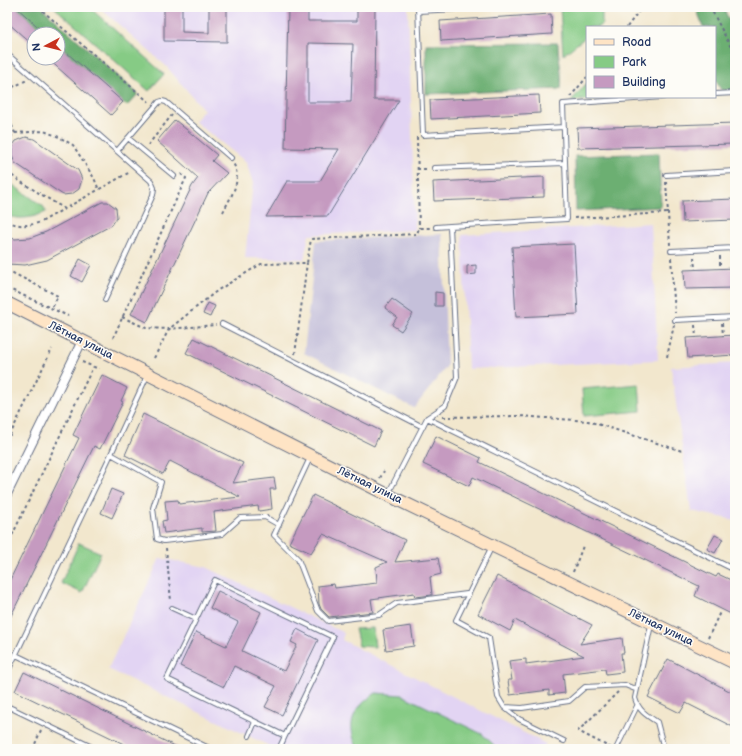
<svg xmlns="http://www.w3.org/2000/svg" width="742" height="756" font-family="'Balsamiq Sans',sans-serif">
	<rect width="100%" height="100%" fill="#fdfcf7"/>
	<filter id="ink" filterUnits="userSpaceOnUse"><feTurbulence type="fractalNoise" baseFrequency=".025" numOctaves="2"/><feDisplacementMap in="SourceGraphic" scale="8" xChannelSelector="R" yChannelSelector="G"/><feConvolveMatrix kernelMatrix="1 2 1 2 8 2 1 2 1" color-interpolation-filters="sRGB"/></filter>
	<filter id="wash" filterUnits="userSpaceOnUse"><feTurbulence type="fractalNoise" baseFrequency=".012" numOctaves="4" result="noise"/><feDisplacementMap in="SourceGraphic" scale="16" xChannelSelector="R" yChannelSelector="G"/><feGaussianBlur stdDeviation="0.9" result="paint"/><feColorMatrix in="noise" values="0 0 0 0 0 0 0 0 0 0 0 0 0 0 0 0 0 1.4 0 .05"/><feComposite in="paint" operator="in"/></filter>
	<g filter="url(#wash)">
		<rect width="100%" height="100%" fill="#f2e7cd"/>
		<path fill="#e2d4f3" d="M99,7H408L415,230L309,235L304,259L245,258L253,183L246,162L194,121L204,110L166,66Z
			M651,223L658,360L468,369L462,235Z
			M735,363V520L691,511L671,367Z
			M160,558L206,567L344,633L342,640L546,744L543,749H276L108,669Z"/>
		<path fill="#c5c0da" d="M442,234L447,366L414,408L304,353L316,241Z"/>
		<path fill="#86cb85" stroke="#507d72" d="M54,7H89L164,74L149,91Z
			M560,7H602V24L598,27H587V36L563,55Z
			M587,83V97H626L571,101Z
			M7,181L43,206L46,212C32,218 22,220 7,216Z
			M639,384L641,411L584,416L582,389Z
			M79,543L101,553L82,593L61,583Z
			M373,628L375,647L359,646L355,629Z
			M376,693L402,695L482,734L494,745L496,749H358C345,723 353,708 376,693Z"/>
		<path fill="#6caf72" stroke="#446f68" d="M16,7H41L138,94L127,106L58,45V34H46Z
			M696,7H723L735,32V91L721,90L715,79V27H703Z
			M558,43C558,59 563,73 561,89L426,94V44Z
			M659,153L661,207L576,211L575,156Z"/>
		<g id="blocks">
			<path fill="#c59ac0" fill-rule="evenodd" d="M7,7H16L46,34H34V46L7,22Z
				M164,7H182V32L209,33V7H227V42L164,41Z
				M288,7H308V21H357V7H375L374,100H399L328,216L266,217L287,181H320L339,149L285,148ZM308,43L353,44L351,102H308Z
				M551,14L552,34L441,41L440,21Z
				M58,45L123,102L111,115L47,58H58Z
				M539,95L540,113L431,119L430,100Z
				M175,120L217,155L212,161L227,173L208,193L147,322L131,314L192,186L198,178L157,141Z
				M735,123V144L578,148L577,128Z
				M26,137L34,139L78,170L82,179L79,189L72,194L63,195L15,163L12,156V147L16,141Z
				M544,177V197L434,201L433,182Z
				M735,199V220L683,222L682,201Z
				M102,202H108L116,208L117,217L112,225L47,260L25,265L7,264V237L15,239L30,238L46,232Z
				M574,244L578,314L516,317L512,247Z
				M80,259L91,265L82,282L71,276Z
				M476,265V274L467,275V266Z
				M735,268V288L685,289L684,270Z
				M435,292L443,293V306H435Z
				M392,299L413,314L401,331L392,325L397,317L385,308Z
				M208,303L215,306L210,317L203,314Z
				M735,335V355L688,358L686,338Z
				M194,338L381,431L374,446L186,353Z
				M102,375L127,388L121,401L123,402L100,449L94,446L7,624V586L79,438L73,435Z
				M143,414L243,463L233,483L274,478L276,489H270L272,509L259,511L258,506L214,512L216,531L202,532V528L164,533L162,521L167,520L165,501L178,500L179,504L240,497L170,461L163,474L125,455Z
				M436,436L481,458L479,462L716,577L718,574L735,582V616L695,596L699,586L473,477L469,486L423,464Z
				M111,489L123,494L112,518L101,513Z
				M313,495L405,540L395,562L438,558L441,574L430,577L432,595L415,597L414,593L371,599L373,612L329,617L321,609L319,604L318,586L334,584L335,588L377,583L376,567L387,562L323,534L311,553L289,543Z
				M715,535L723,539L715,553L707,549Z
				M497,576L592,625L580,644L622,638L624,653H621L623,672L606,674L605,669L563,674L565,693L549,695V690L510,695L508,680H512L509,661L526,659V664L584,656L515,620L510,631L478,614Z
				M218,591L261,612L242,651L284,671L297,645L291,642L297,629L318,640L282,715L265,707L276,686L234,666L224,687L180,666L196,632L226,646L238,622L210,608Z
				M411,626L414,646L386,650L383,630Z
				M668,659L735,694V728L686,703L680,713L648,697Z
				M24,672L181,749H134L15,691Z"/>
		</g>
	</g>
	<g filter="url(#ink)">
		<use href="#blocks" fill-opacity="0" stroke="#666f85" stroke-width="1"/>
		<g fill="none" stroke-linecap="round" stroke-linejoin="round">
			<defs>
				<path id="lane" d="M418,7L423,135L564,127
					M418,11L496,7
					M7,54L151,181L154,188L153,195L105,300
					M715,94L735,93
					M128,138L174,176
					M117,151L159,102L162,101L166,102L231,158
					M434,168L565,163
					M666,175L735,171
					M450,226L567,219L563,104L663,97
					M671,251L735,248
					M675,320L735,317
					M222,324L423,427
					M147,376L111,454L161,482L153,508L157,539L164,541L222,534L240,518L265,517L279,525
					M427,418L735,570
					M310,458L274,535L298,559L318,611L328,621L379,615L397,603L467,594
					M388,494L427,418L445,406L457,377L450,226L436,227
					M492,546L456,620L489,638L498,697L504,707L522,708L569,701L585,687L625,685L635,689
					M172,608L196,619
					M651,625L635,698C638,710 646,715 657,722L664,749
					M16,655L211,749
					M7,673L111,454
					M7,706L96,749
					M505,708L519,719L564,741
					M249,736L255,722
					M279,749L285,736L333,637L215,580L167,679L285,736
					M616,749L637,706"/>
				<path id="street" d="M7,494L82,341"/>
				<path id="secondary" d="M7,303L388,495L735,663"/>
			</defs>
			<use href="#lane" stroke="#666f85" stroke-width="6"/>
			<use href="#street" stroke="#666f85" stroke-width="10"/>
			<use href="#secondary" stroke="#666f85" stroke-width="14"/>
			<path stroke="#666f85" stroke-width="2" stroke-dasharray="3 3" stroke-linecap="butt" d="M38,7L149,102
				M710,7L735,55
				M711,9L720,10
				M627,27L642,7
				M7,90L27,80
				M570,97L587,77
				M7,114L15,133L7,140
				M15,133L44,131L59,137L73,145L94,178L99,190
				M417,137L419,228
				M148,145L172,115
				M417,169H428
				M7,172L21,182L65,209
				M666,182L670,245
				M223,212C231,196 243,180 233,163
				M574,218L668,213
				M7,221C19,227 28,226 41,222L130,172
				M720,256V268
				M694,257L695,269
				M671,258L675,313
				M7,270L58,296L52,308
				M7,288L68,316
				M122,317L146,328L169,329L216,325
				M722,323L723,336
				M695,325L696,338
				M113,338L186,178L181,174
				M295,354L307,263
				M667,357L674,325
				M154,358L169,329L218,290L261,264L307,263L311,239L417,234L419,228H430
				M82,362L99,369
				M443,417L519,416L588,421L682,451
				M7,441L52,349
				M380,478L384,471
				M7,546L93,367
				M166,548L171,601
				M573,572L583,546
				M708,638L720,612
				M41,730L35,744L43,749
				M611,748L578,731L618,692"/>
			<use href="#lane" stroke="#fff" stroke-width="4"/>
			<use href="#street" stroke="#fff" stroke-width="8"/>
			<use href="#secondary" stroke="#fee4c5" stroke-width="12"/>
		</g>
	</g>
	<g text-anchor="middle" dominant-baseline="central" stroke-width="3" stroke-linejoin="round" paint-order="stroke">
		<g font-size="11" fill="#1b2f5e" stroke="#fdfcf7">
			<text transform="translate(81 340) rotate(27)">Лётная улица</text>
			<text transform="translate(370 485) rotate(26)">Лётная улица</text>
			<text transform="translate(661 627) rotate(26)">Лётная улица</text>
		</g>
	</g>
	<rect width="742" height="756" fill="none" stroke="#fdfcf7" stroke-width="24"/>
	<rect x="586" y="26" width="130" height="72" fill="#fdfcf7" stroke="#a3aaba"/>
	<rect x="594" y="39" width="20" height="6" fill="#fee4c5" stroke="#a3aaba"/>
	<text x="622" y="46" font-size="12" fill="#1b2f5e">Road</text>
	<rect x="594" y="56" width="20" height="12" fill="#86cb85" stroke="#a3aaba"/>
	<text x="622" y="66" font-size="12" fill="#1b2f5e">Park</text>
	<rect x="594" y="76" width="20" height="12" fill="#c59ac0" stroke="#a3aaba"/>
	<text x="622" y="86" font-size="12" fill="#1b2f5e">Building</text>
	<g transform="translate(46 46) rotate(263)"><circle r="19" fill="#fdfcf7" stroke="#a3aaba"/>
	<path d="M0-3L7 15L0 10L-7 15Z" fill="#c8321e"/>
	<text y="-6" font-size="11" font-weight="bold" text-anchor="middle" fill="#1b2f5e">N</text>
	</g>
</svg>
